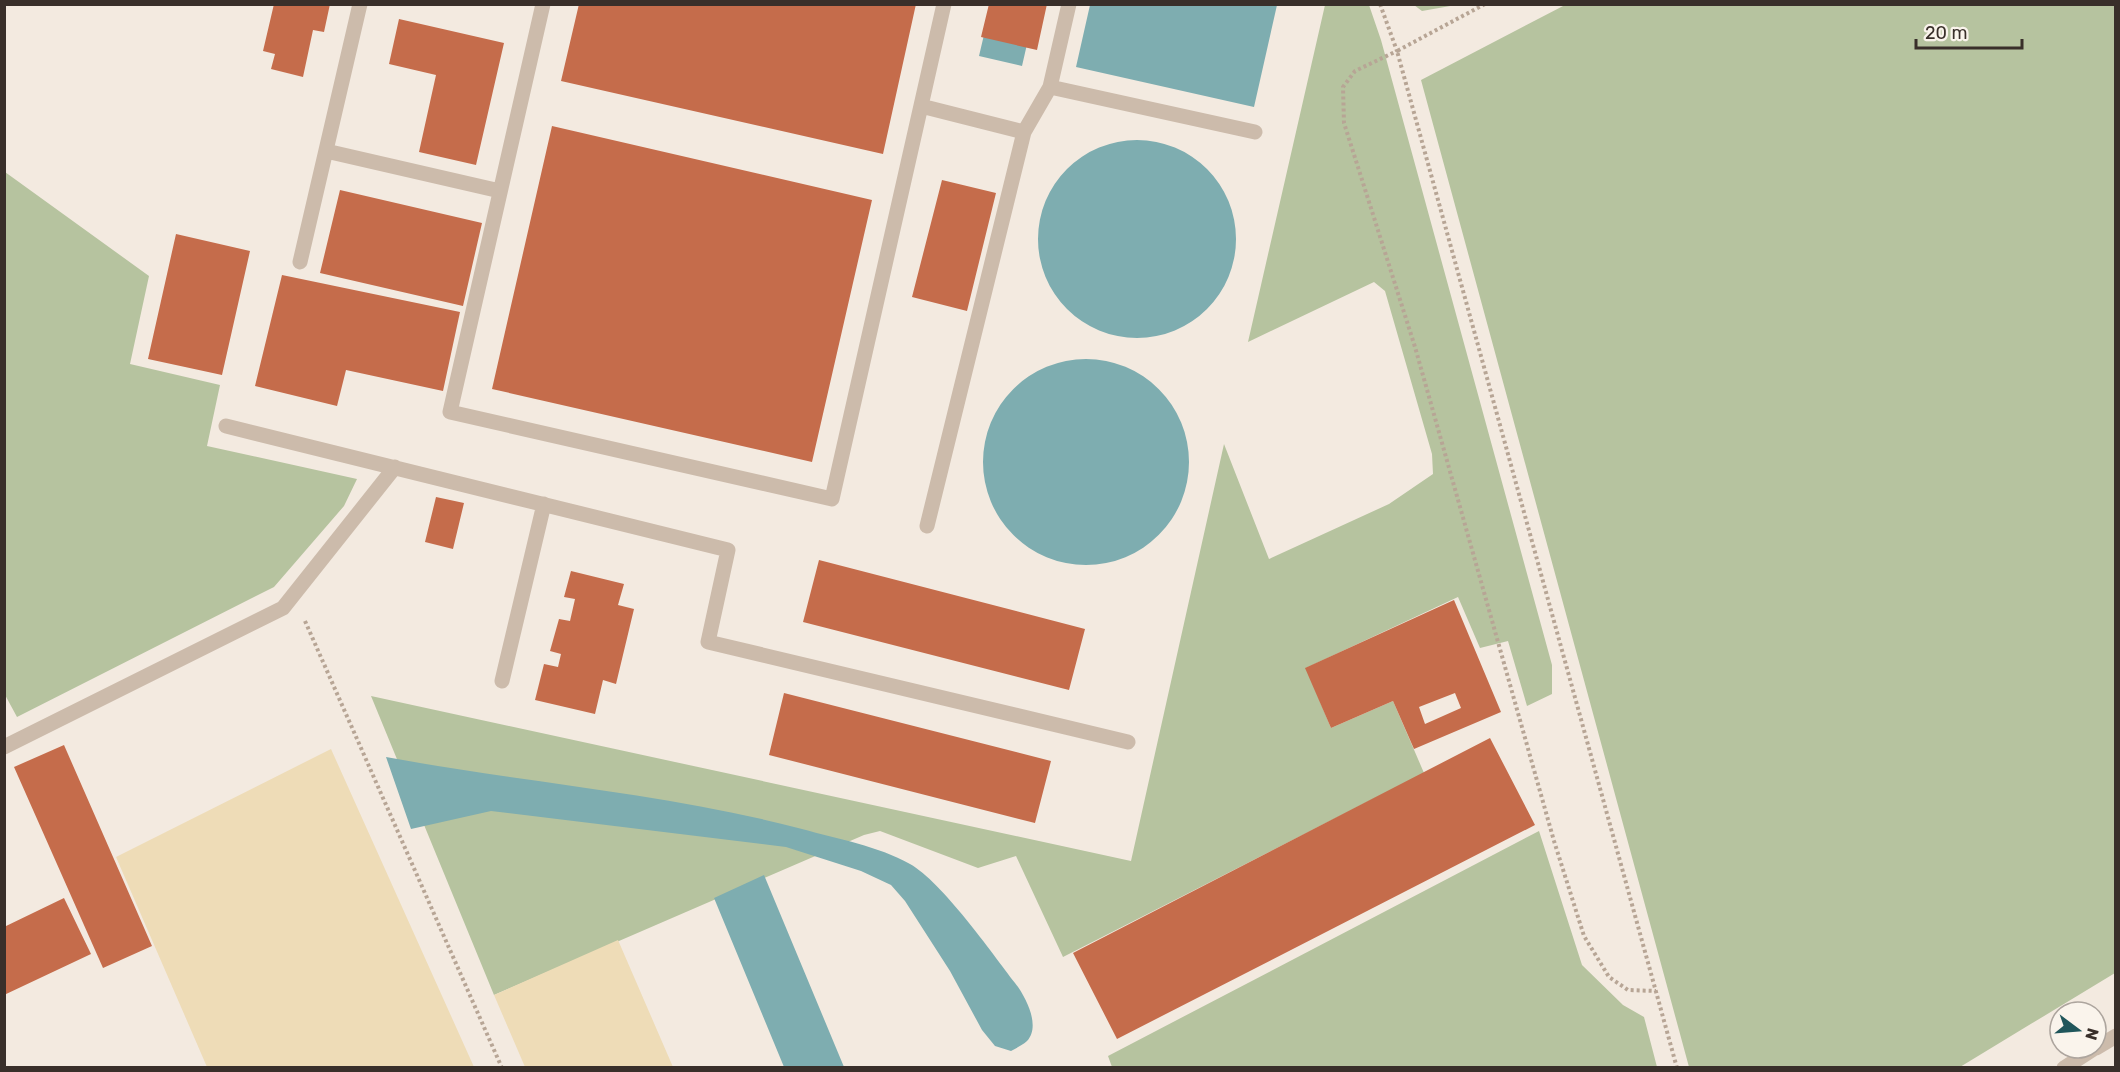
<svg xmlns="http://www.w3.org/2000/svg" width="2120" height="1072" font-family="Rubik,sans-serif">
	<rect width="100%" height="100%" fill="#f3eae0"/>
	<path fill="#b6c39f" d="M1325,5H1369L1381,40L1552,665V694L1527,706L1508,641L1480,648L1458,597L1306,668L1331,728L1393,701L1424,773L1063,957L1016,856L978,868L880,831L864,835L494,995L371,696L1131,861L1224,444L1269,559L1389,504L1433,474L1432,454L1385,291L1374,282L1248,342Z
		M1414,5H1456L1422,11Z
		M1565,5H2115V973L1960,1067H1689L1421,80Z
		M5,172L149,276L130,364L220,385L207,446L357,479L344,506L274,587L17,717L4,693Z
		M1539,831L1582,965L1623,1005L1644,1017L1657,1067H1112L1108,1056Z"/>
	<path fill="#eedcb7" d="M331,749L474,1067H207L116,857Z
		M618,940L673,1067H525L494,995Z"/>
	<path fill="#7eadb0" d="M991,5H1036L1022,66L979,56Z
		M1090,5H1277L1254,107L1076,67Z
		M1038 239a99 99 0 1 1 198 0a99 99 0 1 1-198 0Z
		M983 462a103 103 0 1 1 206 0a103 103 0 1 1-206 0Z
		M386,757C525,783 666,793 802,829C838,839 878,846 910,864C942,882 992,953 1015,983C1026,997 1041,1026 1027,1041C1023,1045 1016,1048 1011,1051L995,1046L982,1030L950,971L905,901L891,885L861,871L786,847L491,811L411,829Z
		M764,875L844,1067H784L714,898Z"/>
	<path fill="#c56c4b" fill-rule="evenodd" d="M274,4H330L324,32L313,30L303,77L271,69L275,54L263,51Z
		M579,4H916L883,154L561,81Z
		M989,4H1047L1037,50L981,37Z
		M399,19L504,43L476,165L419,152L436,75L389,64Z
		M552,126L872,200L812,462L492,389Z
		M942,180L996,193L967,311L912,297Z
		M340,190L482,223L463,306L320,273Z
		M176,234L250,251L222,375L148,359Z
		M282,275L460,312L443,391L346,370L337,406L255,386Z
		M436,497L464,503L453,549L425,542Z
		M819,560L1085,629L1069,690L803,622Z
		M571,571L624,584L618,605L634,609L616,684L603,680L595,714L535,700L544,664L558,667L561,654L550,651L559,619L570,621L575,599L564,597Z
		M1454,600L1501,712L1414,749L1393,701L1331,728L1305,668ZM1455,693L1461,708L1425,724L1419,707Z
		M784,693L1051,761L1035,823L769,755Z
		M1490,738L1535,825L1117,1039L1073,953Z
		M64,745L152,946L103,968L14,767Z
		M64,898L91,954L4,995V927Z"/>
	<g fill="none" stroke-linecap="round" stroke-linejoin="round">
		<path stroke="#b7a595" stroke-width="4" stroke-dasharray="3 3" stroke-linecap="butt" d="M1380,4L1397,51L1355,71L1343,87L1344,123L1415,347L1554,841L1584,936L1609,977L1628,990L1656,991
			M1485,4L1397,51L1677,1068
			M305,621L502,1068"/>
		<path stroke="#ccbbab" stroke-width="15" d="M543,4L450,412L832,499L944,4
			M1069,4L1050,87L1255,132
			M921,106L1024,132L1050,87
			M326,151L500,191
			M300,262L360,4
			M226,426L728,550L708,642L1128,742
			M927,526L1024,132
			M502,681L544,504
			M4,747L283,608L395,467"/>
		<path stroke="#ccbbab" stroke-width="15" d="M2096,1048L2116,1036
			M2064,1068L2095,1048"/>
	</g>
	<rect width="2120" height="1072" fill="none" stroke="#392f2a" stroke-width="12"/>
	<g transform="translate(2078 1030) rotate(106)"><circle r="28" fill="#faf4ec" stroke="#ada59e" stroke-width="1.5"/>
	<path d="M0-4.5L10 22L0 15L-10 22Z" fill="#20565b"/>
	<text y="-9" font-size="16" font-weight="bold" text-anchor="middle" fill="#392f2a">N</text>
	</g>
	<path d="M1916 39v9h106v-9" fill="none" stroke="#392f2a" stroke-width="3"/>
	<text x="1925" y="39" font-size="18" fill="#392f2a" stroke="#faf4ec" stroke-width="4.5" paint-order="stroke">20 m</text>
</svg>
